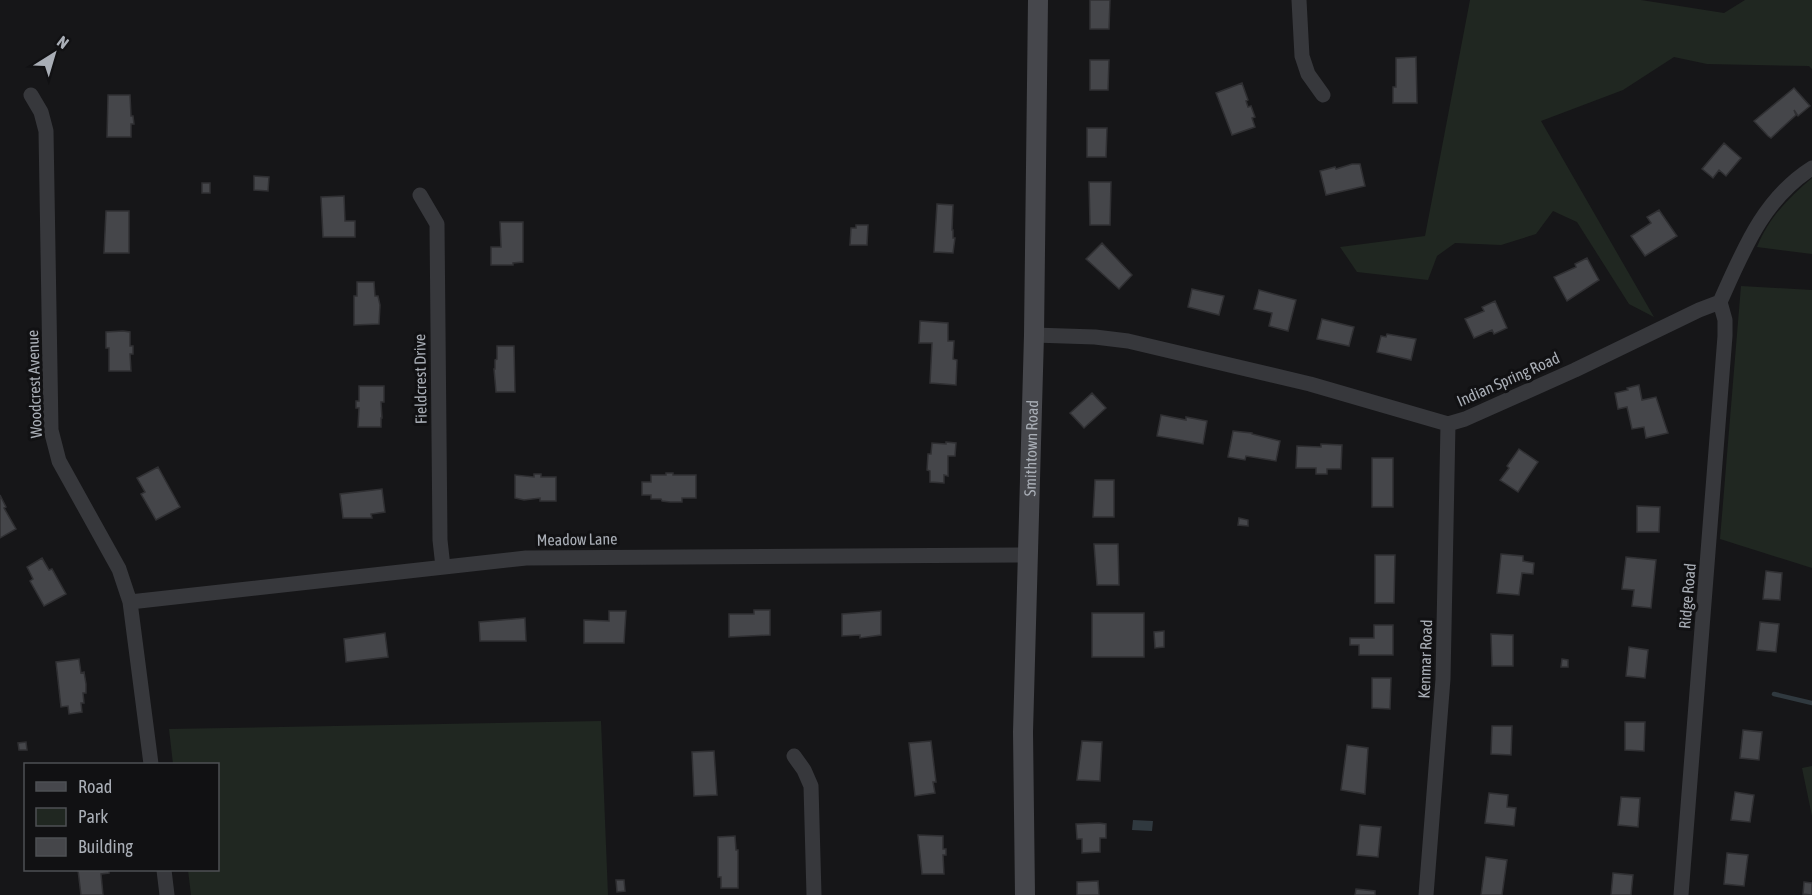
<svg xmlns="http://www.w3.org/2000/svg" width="1812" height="895" font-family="'Asap Condensed',sans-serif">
	<rect width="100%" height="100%" fill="#161618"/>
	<path fill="#202721" d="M1470,0H1641L1724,13L1745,0H1812V69L1809,66L1707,64L1674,57L1623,90L1541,121L1654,317L1629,304L1577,222L1553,211L1536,234L1501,245L1455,243L1437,256L1428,280L1357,272L1340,247L1425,236Z
		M1812,178V254L1757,247C1768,219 1788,198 1812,178Z
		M1741,286L1812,290V568L1720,539Z
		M601,721L608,895H191L188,870H218V764H173L169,729Z
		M1812,766V816L1802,768Z"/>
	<path fill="#30393f" d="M1133,820L1153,821L1152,831L1132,830Z"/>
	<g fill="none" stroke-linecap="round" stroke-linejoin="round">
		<path stroke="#30393f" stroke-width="4.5" d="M1774,694L1812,703"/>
	</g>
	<path fill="#45464a" stroke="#303033" stroke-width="1.5" d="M1090,0H1110L1109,29H1090Z
		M1416,57L1417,103H1393V87H1396V58Z
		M1090,60H1109L1108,90H1090Z
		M1242,83L1248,100L1246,101L1248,107L1251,106L1255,117L1252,118L1255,127L1232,135L1216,93Z
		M1794,88L1810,106L1798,116L1794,110L1796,115L1771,138L1768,136L1754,121Z
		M108,95H130L131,116H133L134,124H131V137H107Z
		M1087,128H1107L1106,157H1087Z
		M1724,143L1741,158L1726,176L1719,170L1713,178L1702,169Z
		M1352,164H1360L1365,186L1326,195L1320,171L1335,167L1336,169Z
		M254,176L269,177L268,191L254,190Z
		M1089,182H1111L1110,225H1090Z
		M202,183H210V193H202Z
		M344,196L345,221H355V237H323L321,197Z
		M937,204L953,205L952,230H953V238H955L953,253L934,252Z
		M1659,210L1677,236L1645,256L1631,236L1651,223L1647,217Z
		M106,211H129V253H104Z
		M500,222H523V262L513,263V265H491V247H501Z
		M856,225H868L867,245H850L851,228H856Z
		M1102,243L1132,275L1119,289L1086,259Z
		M1587,258L1599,280L1567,301L1554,277L1576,267L1575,264Z
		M357,282H374L375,296H378L380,305L379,324L354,325V296H357Z
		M1192,289L1224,296L1219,315L1188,307Z
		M1259,290L1296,300L1288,331L1269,326L1272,313L1254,309Z
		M1495,301L1507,328L1494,334L1492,330L1474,338L1465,319L1484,311L1482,307Z
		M1322,319L1354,327L1349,346L1317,339Z
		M920,321L948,323V341H954L953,359L957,360L956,385L930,383L932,343H919Z
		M123,331L130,332V346H133V354H130L131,371H109V348H106V332Z
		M1387,334L1416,339L1411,360L1377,352L1381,336L1386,337Z
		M497,346H514L515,392H496L494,369H495V360L497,359Z
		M1639,385L1642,400L1656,397L1668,433L1646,438L1644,427L1632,429L1627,407L1618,409L1615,393L1628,390L1627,388Z
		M359,386H384V402H381L382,418H381V427H358L359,408H356V401H359Z
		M1092,393L1106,408L1084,428L1070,413Z
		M1161,415L1186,420V417L1207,421L1203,444L1157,436Z
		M1233,431L1252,433V434L1280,441L1276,461L1246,456L1245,460L1228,457Z
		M946,442L956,443L955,456H948V476L944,475V483L930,482V471L927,470L928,454H931L932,443L946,444Z
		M1321,444L1342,445L1341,469H1327V474H1316V468H1296L1297,446L1321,447Z
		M1519,449L1538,462L1518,492L1500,480L1509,468L1507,466Z
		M1372,458H1393V507H1372Z
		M158,467L180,507L156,520L141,494L145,492L137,478Z
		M666,473H673V475H696V498H682V502H670L662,501L661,499H651V495H642V482H651V475H666Z
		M534,474H541V477H556V501H540V498L524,500L515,498V475L534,477Z
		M1095,480H1114V517H1093Z
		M382,489L385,512L371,514L372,518H343L340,494Z
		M0,495L6,507L4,508L16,529L0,538Z
		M1637,506L1660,507L1659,532H1637Z
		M1239,518L1248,520V526L1238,525Z
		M1094,544H1118L1119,585H1097Z
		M1501,554L1523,556V561L1534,563L1533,574L1522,573L1519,595L1497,593Z
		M1375,555H1395L1394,603H1375Z
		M1626,557L1656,560L1651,608L1632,606L1634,590L1622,589Z
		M42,558L49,570L52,569L66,594L44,606L30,581L33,579L27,567Z
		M1766,571L1782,573L1780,600L1763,599Z
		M754,610H770V635L729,637V614H754Z
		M609,611H626L624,643H584V620L609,621Z
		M881,611V635L860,638V635L842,636V614Z
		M1092,613H1144V657H1092Z
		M525,618L526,641H480L479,622Z
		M1760,622L1779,624L1776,652L1757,650Z
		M1374,625H1393V655H1359V645H1350V638H1374Z
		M1164,631V647L1155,648L1154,632Z
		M385,633L388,657L346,662L344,639Z
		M1491,634L1513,635V666H1492Z
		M1629,647L1648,650L1645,678L1626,676Z
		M79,659L81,673L84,672L86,684V693H83L84,703H81L82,712L69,714L68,706L61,707L56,662Z
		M1562,659L1568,660V667H1561Z
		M1372,678H1391L1390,709L1372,708Z
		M1625,722H1645L1644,751L1625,750Z
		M1492,726H1512L1511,755L1491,754Z
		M1743,730L1762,732L1759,760L1740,758Z
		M931,741L936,782H933L935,793L915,796L909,743Z
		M1082,741L1102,742L1100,781L1077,780Z
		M26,742L27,750H19L18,743Z
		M1347,745L1368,748L1365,794L1341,790Z
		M714,751L717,795L694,796L692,752Z
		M1735,792L1754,795L1750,822L1731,820Z
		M1489,793L1508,795L1507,807L1516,808L1514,826L1485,823Z
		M1621,797L1640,798L1638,827L1618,825Z
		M1099,823L1106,824V838H1100V852L1082,853V839H1077L1076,824Z
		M1360,825L1381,827L1378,857L1357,855Z
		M918,835L943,836V849H946V855H943L944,874H922Z
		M735,836L736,850H738V888H721V877H718V837Z
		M1727,853L1748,855L1744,886L1724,884Z
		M1486,857L1507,860L1502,895H1481Z
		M78,870H109V873L101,874L103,895H81Z
		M1613,873L1633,875L1631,895H1611Z
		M616,880H624L625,891L617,892Z
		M1098,881L1099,895H1077V882Z
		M1804,882L1812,883V895L1803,894Z
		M1356,889L1375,891V895H1355Z"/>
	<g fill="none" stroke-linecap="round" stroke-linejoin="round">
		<path stroke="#37383c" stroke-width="15" d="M1299,0L1302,56L1308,74L1323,95
			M31,95L41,112L46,131L51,430L59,461L119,569L130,602L151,764
			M420,195L437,224L440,540L443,567
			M1034,335L1095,337L1128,341L1310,384L1448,424L1465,419L1575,370L1699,310L1720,302C1743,251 1763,199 1812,168
			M130,602L526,558L1028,555
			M794,756L804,770L811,786L814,895
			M164,870L167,895
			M1426,895L1443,679L1448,424
			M1681,895L1725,336V320L1720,302"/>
		<path stroke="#46474c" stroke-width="20" id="s1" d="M1025,895L1023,732L1034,335L1038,0"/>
	</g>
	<g text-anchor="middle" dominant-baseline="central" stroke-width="6" stroke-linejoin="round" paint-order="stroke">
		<g font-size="16" fill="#a9aeb6" stroke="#111113">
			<text transform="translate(420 379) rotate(-91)">Fieldcrest Drive</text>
			<text transform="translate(1508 379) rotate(-24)">Indian Spring Road</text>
			<text transform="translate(34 384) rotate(-92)">Woodcrest Avenue</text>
			<text stroke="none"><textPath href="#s1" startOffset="447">Smithtown Road</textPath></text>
			<text transform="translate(577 539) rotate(-1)">Meadow Lane</text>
			<text transform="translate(1687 596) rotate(-85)">Ridge Road</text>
			<text transform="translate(1425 659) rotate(-88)">Kenmar Road</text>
		</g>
	</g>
	<rect x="24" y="763" width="195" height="108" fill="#111113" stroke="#4e5054" stroke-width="1.5"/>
	<rect x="36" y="782" width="30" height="9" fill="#46474c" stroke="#4e5054" stroke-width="1.5"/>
	<text x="78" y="793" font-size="18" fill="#a9aeb6">Road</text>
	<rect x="36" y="808" width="30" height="18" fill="#202721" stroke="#4e5054" stroke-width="1.5"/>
	<text x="78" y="823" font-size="18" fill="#a9aeb6">Park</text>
	<rect x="36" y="838" width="30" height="18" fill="#45464a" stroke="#4e5054" stroke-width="1.5"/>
	<text x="78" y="853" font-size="18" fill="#a9aeb6">Building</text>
	<g transform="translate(54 54) rotate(37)" stroke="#111113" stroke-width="4.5" paint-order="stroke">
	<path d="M0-4.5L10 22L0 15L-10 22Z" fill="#a9aeb6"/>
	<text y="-9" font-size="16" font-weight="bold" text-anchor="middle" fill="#a9aeb6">N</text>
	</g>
</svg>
